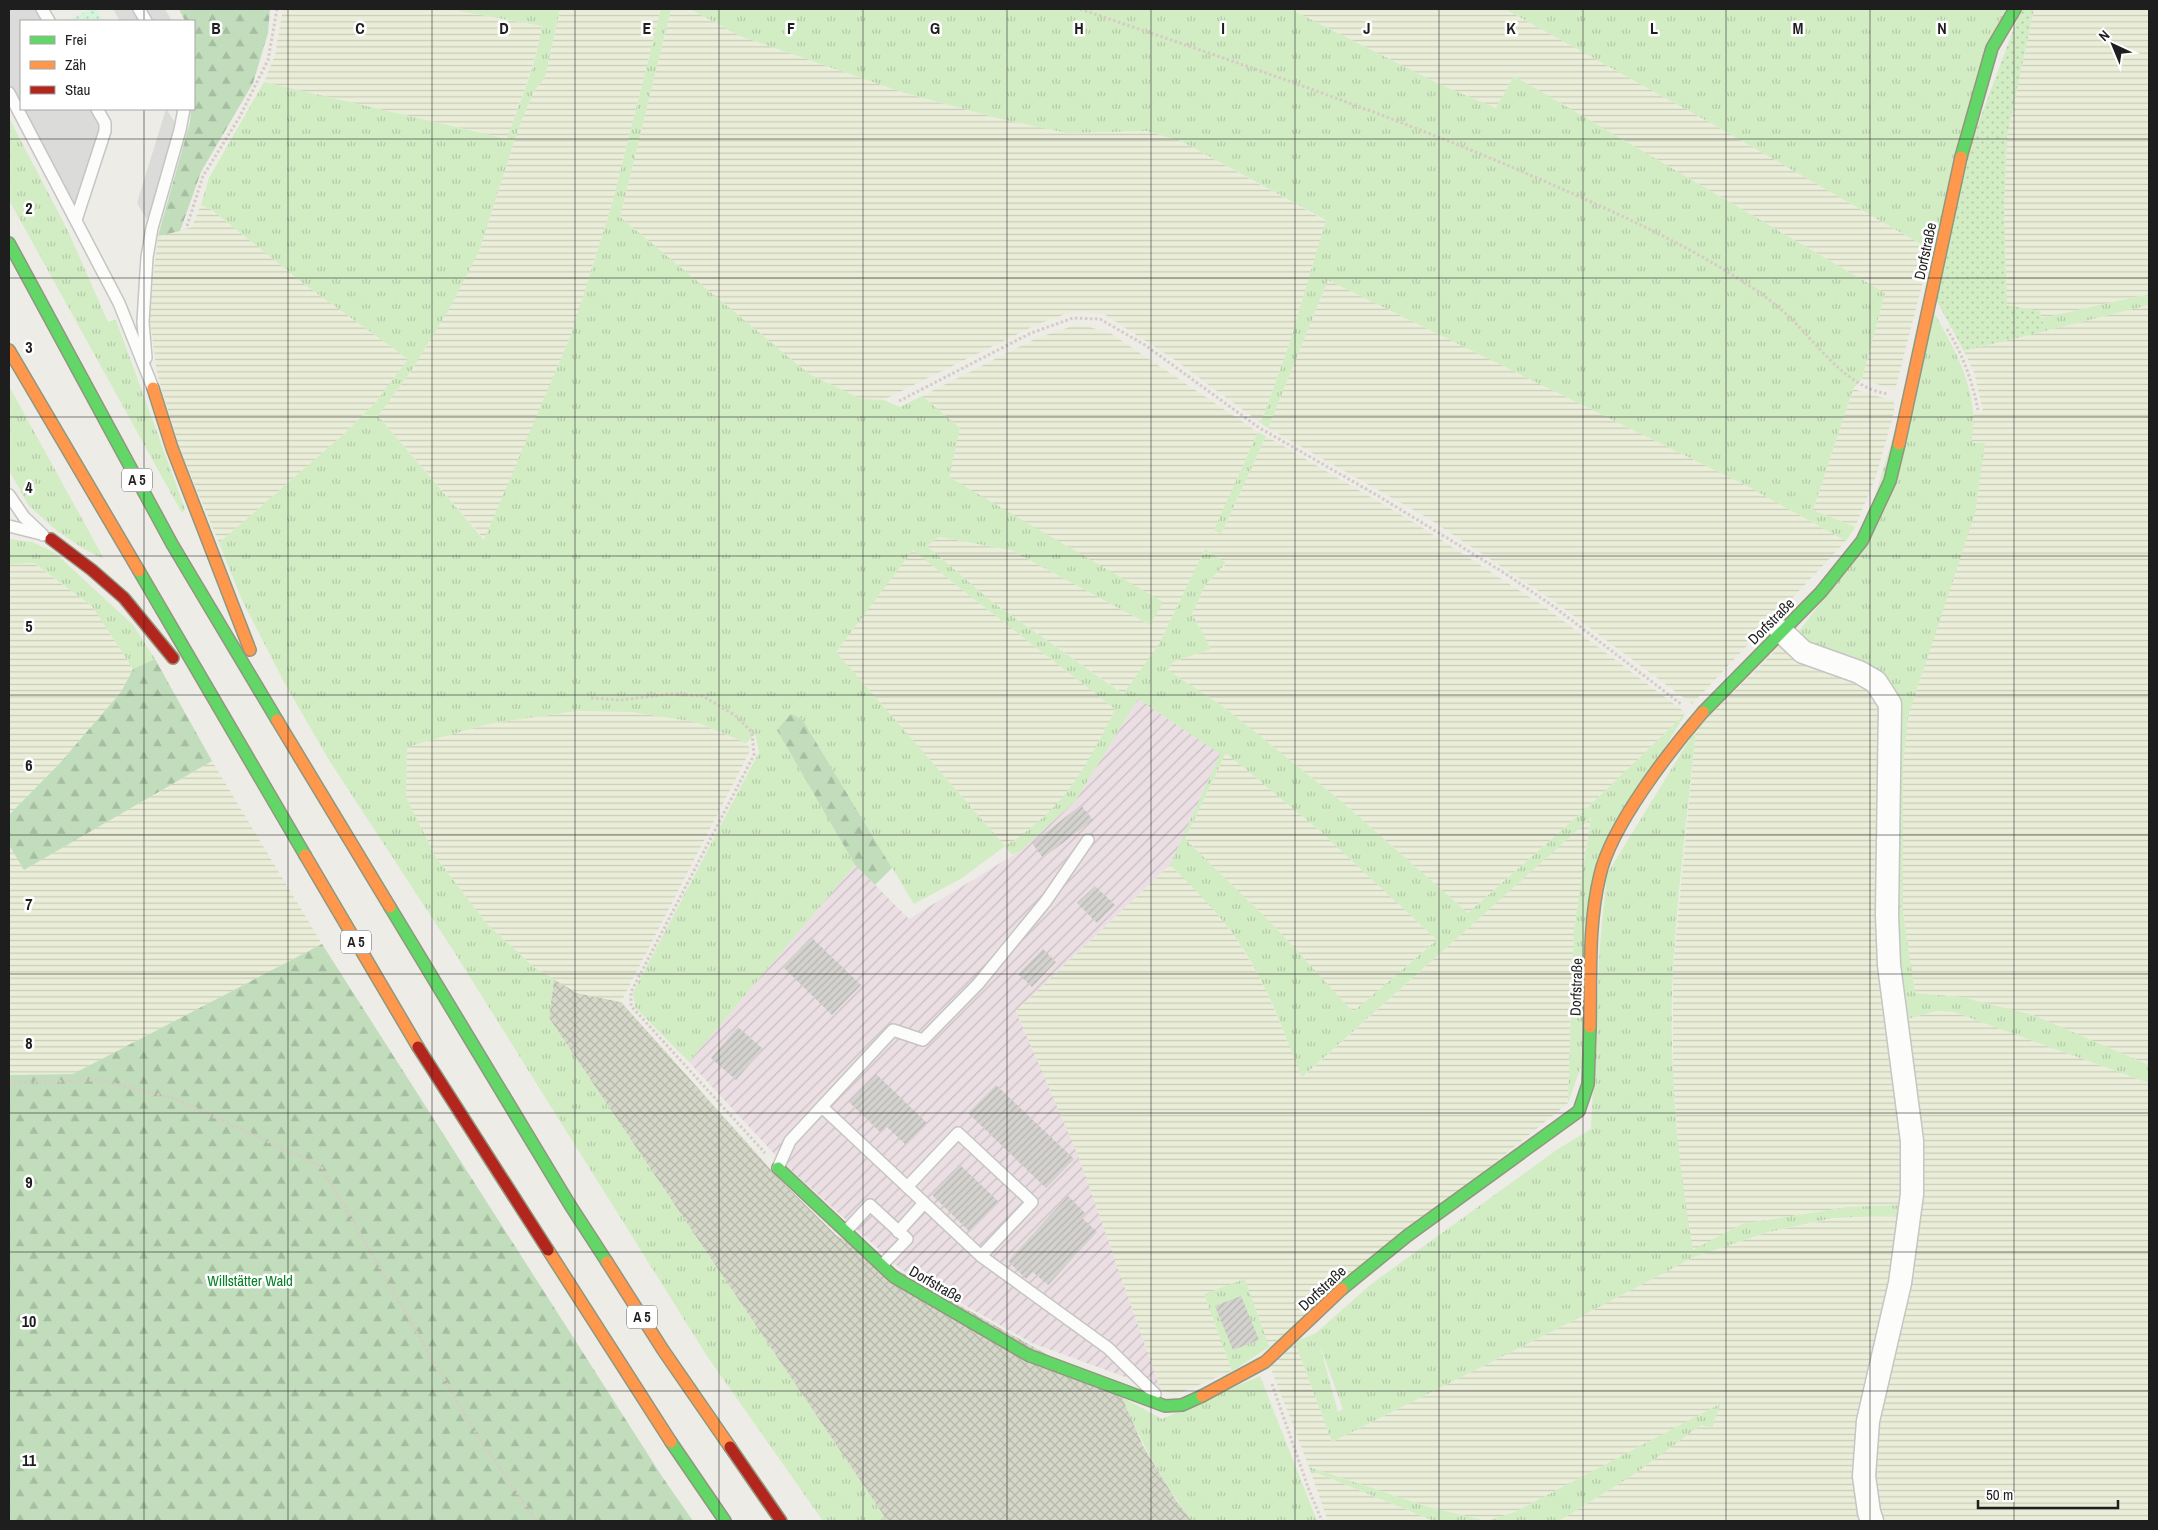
<svg xmlns="http://www.w3.org/2000/svg" width="2158" height="1530" font-family="'Archivo Narrow',sans-serif">
	<defs>
		<pattern id="industrial-furrows" width="10" height="10" patternUnits="userSpaceOnUse" patternTransform="scale(1.25)"><rect width="10" height="10" fill="#ebdfe4"/><path d="M-1 1l2-2M0 10L10 0M9 11l2-2" fill="none" stroke="#c9bfc3"/></pattern>
		<pattern id="construction-cross-hatch" width="8" height="8" patternUnits="userSpaceOnUse" patternTransform="scale(1.25)"><rect width="8" height="8" fill="#d5d7c8"/><path d="M0 0l8 8M0 8l8-8" fill="none" stroke="#b6b8ab"/></pattern>
		<pattern id="farmland-rules" width="6" height="5" patternUnits="userSpaceOnUse" patternTransform="scale(1.25)"><rect width="6" height="5" fill="#eaeed9"/><path d="M0 2.5h6" fill="none" stroke="#c8ccba"/></pattern>
		<pattern id="grass-tufts" width="24" height="20" patternUnits="userSpaceOnUse" patternTransform="scale(1.25)"><rect width="24" height="20" fill="#d2ecc4"/><path d="M3 7l-1-3M5 7V3M7 7l1-3M15 17l-1-3M17 17v-4M19 17l1-3" fill="none" stroke="#b4caa8"/></pattern>
		<pattern id="forest-firs" width="22" height="20" patternUnits="userSpaceOnUse" patternTransform="scale(1.25)"><rect width="22" height="20" fill="#c1ddbb"/><path d="M5 1l3.5 6h-7zM16 11l3.5 6h-7z" fill="#a5bda0"/></pattern>
		<pattern id="park-dots" width="8" height="8" patternUnits="userSpaceOnUse" patternTransform="scale(1.25)"><rect width="8" height="8" fill="#d4f5da"/><path d="M2 2h.1M6 6h.1" fill="none" stroke="#b6d2bb" stroke-width="1.8" stroke-linecap="round"/></pattern>
		<pattern id="garden-dots" width="8" height="8" patternUnits="userSpaceOnUse" patternTransform="scale(1.25)"><rect width="8" height="8" fill="#d2ecc4"/><path d="M2 2h.1M6 6h.1" fill="none" stroke="#b4caa8" stroke-width="1.8" stroke-linecap="round"/></pattern>
		<pattern id="building-hatch" width="6" height="6" patternUnits="userSpaceOnUse" patternTransform="scale(1.25)"><rect width="6" height="6" fill="#d3d2ce"/><path d="M-1 1l2-2M0 6l6-6M5 7l2-2" fill="none" stroke="#b5b4b0"/></pattern>
	</defs>
	<rect width="100%" height="100%" fill="#edece7"/>
	<path fill="url(#industrial-furrows)" d="M1138,699L1221,754L1170,865L1016,1011L1078,1155L1161,1390L1032,1343L902,1270L781,1161L689,1062L855,865L909,919L1020,851L1076,800Z"/>
	<path fill="url(#construction-cross-hatch)" d="M554,979L577,993L621,1002L780,1180L837,1236L1122,1397L1143,1446L1177,1502L1192,1521H879L884,1516L549,1018Z"/>
	<path fill="url(#farmland-rules)" d="M283,9H449L542,26L540,40L528,79L507,139L264,82L275,55Z
		M560,9H661L613,201L571,335L485,540L378,416L411,371L448,311L479,251L519,126L534,91L545,77Z
		M671,9H690L740,36L905,93L997,118L1067,133L1147,131L1181,141L1326,221L1289,345L1261,423L1172,358L1104,314L1074,311L1038,324L883,400L861,399L809,374L620,217Z
		M1290,9H1505L1716,126L1931,250L1895,390L1862,379L1885,293L1514,76L1496,108L1441,85Z
		M2034,9H2149V294L2042,318L2040,311L2007,306L2004,213L2007,136Z
		M201,205L212,210L304,284L408,359L376,402L345,433L219,543L179,447L157,373L149,313L158,236L192,227Z
		M1328,280L1747,486L1846,541L1692,704L1555,602L1426,517L1268,428Z
		M2149,305V1065L2033,1015L1961,997L1915,994L1903,913V766L1908,716L1937,625L1985,443L1971,444L1973,413L1983,411L1974,372L1964,351Z
		M1079,324L1110,333L1258,432L1235,483L1221,534L1266,436L1415,523L1542,605L1686,713L1587,808L1468,913L1342,802L1225,708L1167,670L1173,662L1211,649L1192,614L1206,584L1226,564L1205,549L1158,646L1124,694L992,602L927,546L939,537L1011,550L1150,625L1162,602L948,477L960,428L922,396L1037,338Z
		M1853,389L1894,401V412L1876,476L1855,527L1813,510Z
		M913,549L956,585L1115,709L1092,756L1068,792L1050,813L1025,834L1005,846L836,652Z
		M33,563L92,606L133,669L121,692L60,763L9,815V564Z
		M1779,647L1849,674L1878,696L1907,1143L1905,1205L1848,1207L1742,1224L1693,1251L1681,1179L1673,1078V968L1696,729Z
		M577,711L632,712L696,722L746,743L751,749L621,1002L577,993L535,968L487,924L435,856L406,797L407,747L488,724Z
		M1226,753L1320,831L1437,940L1353,1012L1276,928L1185,839Z
		M212,761L322,944L73,1074L9,1075V845L24,870Z
		M1591,817L1574,929L1568,1103L1269,1347L1204,1294L1232,1371L1175,1395L1161,1390L1078,1155L1016,1011L1170,865L1207,900L1237,940L1262,981L1303,1077Z
		M1936,1011L1954,1012L2149,1083V1521H1877L1868,1456L1911,1240L1900,1021Z
		M1905,1215L1864,1521H1559L1633,1475L1701,1425L1712,1427L1719,1405L1515,1512L1487,1521L1428,1507L1309,1467L1270,1366L1295,1342L1332,1442L1557,1329L1694,1257L1768,1232L1832,1219Z
		M1310,1470L1434,1521H1328Z"/>
	<path fill="url(#grass-tufts)" fill-rule="evenodd" d="M449,9H560L545,77L534,91L519,126L479,251L448,311L411,371L378,416L484,540L571,335L613,201L661,9H671L620,217L809,374L861,399L883,400L900,407L922,396L960,428L949,477L1163,602L1150,625L1011,550L939,537L927,546L992,602L1123,694L1158,646L1205,549L1226,563L1206,584L1192,614L1211,649L1173,662L1168,670L1225,708L1342,802L1468,913L1587,808L1686,713L1605,844L1582,1064L1568,1103L1574,929L1591,818L1302,1077C1289,1045 1277,1012 1262,982C1240,936 1206,899 1170,865L1220,754L1138,699L1076,800L1020,851L1012,855L1005,846L962,878L914,904L802,719L791,714L778,730L855,865L689,1062L635,1007L633,993L759,752L755,734L746,743L696,722L632,712L577,711L488,724L407,747L406,797L435,856L487,924L535,968L554,979L549,1018L884,1516L879,1521H823L707,1356L453,950L329,760L284,682L242,600L219,543L345,433L376,402L408,359L304,284L212,210L201,205L209,178L264,82L507,139C520,102 536,65 542,26ZM913,550L956,585L1115,709C1086,769 1064,809 1005,846L836,652ZM1226,753L1320,831L1437,940L1353,1012L1276,928L1185,839Z
		M690,9H1290L1441,85L1496,108L1514,76L1885,293L1862,379L1853,389L1813,510L1855,527L1846,541L1747,486L1328,280L1268,428L1261,423L1289,345L1326,220L1181,141L1147,131L1067,133L997,118L905,93L740,36Z
		M1505,9H2008L1931,250L1716,126Z
		M9,118L68,231L108,322L116,320L185,509L182,513L9,200Z
		M2149,294V305L2045,331L2042,318Z
		M1932,309C1950,341 1970,374 1973,412C1974,422 1972,433 1972,443H1985L1975,514L1908,716L1903,766V913L1915,993L1961,997L2033,1015L2149,1065V1083L1954,1012L1936,1011L1900,1021L1891,701L1809,649L1797,634L1857,555Z
		M9,386L104,559L84,549L56,530L29,506L9,470Z
		M1258,432L1266,436L1221,534L1214,530Z
		M9,539L32,542L54,552L133,625L155,659L133,669L92,606L34,563L9,564Z
		M1696,729C1688,808 1678,887 1673,967C1668,1062 1677,1157 1693,1250L1742,1224L1848,1207L1905,1205V1215L1833,1218L1768,1232L1694,1257L1557,1329L1332,1442L1295,1342L1316,1333L1370,1285L1558,1149L1591,1129L1600,944L1607,874ZM1319,1343L1343,1409L1338,1412Z
		M1245,1279L1269,1347L1232,1371L1204,1294Z
		M1260,1376L1317,1521H1192C1162,1482 1141,1442 1122,1397L1162,1419Z
		M1720,1404L1712,1428L1701,1425L1633,1475L1559,1521H1434L1310,1470L1309,1467L1428,1507L1487,1521L1515,1512Z"/>
	<path fill="url(#forest-firs)" d="M179,9H270L268,33L253,83L201,172L180,231L158,236L190,122L191,109H194V21H185Z
		M155,659L212,761L24,870L9,845V815L60,763L121,692L133,669Z
		M791,714L802,719L892,868L875,885L855,865L777,730Z
		M322,944L663,1478L693,1521H9V1075L73,1074Z"/>
	<path fill="url(#park-dots)" d="M90,9H96L103,21H70V20Z"/>
	<path fill="url(#garden-dots)" d="M2021,9H2034L2007,136L2004,213L2007,305L2040,311L2045,331L1964,351L1935,298L1968,151Z"/>
	<path fill="#dbdbd9" d="M9,9H42L49,21H21V109H97L105,123L76,220L9,93Z
		M113,9H165L172,21H120Z
		M166,109L180,130L152,228L137,203Z"/>
	<path fill="url(#building-hatch)" d="M1081,805L1093,820L1043,858L1032,843Z
		M1095,886L1115,905L1097,923L1077,903Z
		M811,937L861,985L832,1015L783,967Z
		M1043,949L1056,962L1032,987L1018,974Z
		M738,1027L763,1049L736,1080L711,1058Z
		M876,1074L927,1123L906,1145L886,1126L880,1132L849,1102Z
		M996,1085L1074,1159L1046,1188L968,1113Z
		M960,1165L999,1202L970,1232L932,1195Z
		M1068,1196L1086,1214L1082,1218L1097,1232L1048,1285L1033,1272L1026,1279L1008,1261Z
		M1241,1296L1259,1340L1233,1350L1215,1306Z"/>
	<g fill="none" stroke-linecap="round" stroke-linejoin="round">
		<defs>
			<path id="lane" d="M42,9L49,21
				M139,9L146,21
				M9,93L119,303L153,388
				M76,220L105,131V123L97,109
				M146,358L143,322L147,257L152,228L180,130L184,109
				M9,495L24,517L43,535
				M9,526L41,534
				M822,1107L981,1256L1108,1348L1155,1394
				M778,1168L790,1141L893,1030L923,1040L978,984L1046,901L1088,840
				M907,1187L958,1133L1032,1202L981,1256
				M846,1231L870,1205L907,1239L882,1265
				M898,1232L924,1203"/>
			<path id="street" d="M1781,631L1803,652L1859,672L1876,682L1890,704L1887,915L1889,965L1912,1141V1194L1900,1283L1868,1421L1864,1476L1869,1512L1872,1521"/>
			<path id="fast" d="M1961,157L1992,48L2015,9
				M9,243L172,544L277,720
				M139,571L305,855
				M1703,712L1821,592L1862,541L1890,481L1899,444
				M390,907L570,1205L607,1262
				M778,1168L894,1277L1028,1355L1165,1406L1182,1405L1202,1396
				M1342,1289L1407,1236L1579,1111L1588,1084L1590,1027
				M671,1442L725,1521"/>
			<path id="slow" d="M9,350L139,571
				M153,388L172,448L250,650
				M1899,444L1961,157
				M277,720L390,907
				M305,855L418,1047
				M1590,1027C1591,977 1588,924 1600,875C1611,826 1670,750 1703,712
				M548,1250L671,1442
				M607,1262L663,1350L730,1447
				M1202,1396L1265,1362L1342,1289"/>
			<path id="jam" d="M51,539L92,570L124,598L173,658
				M418,1047L548,1250
				M730,1447L781,1521"/>
		</defs>
		<use href="#lane" stroke="#c5c5c3" stroke-width="14"/>
		<use href="#street" stroke="#c5c5c3" stroke-width="25"/>
		<use href="#fast" stroke="#91977e" stroke-width="14"/>
		<use href="#slow" stroke="#91977e" stroke-width="14"/>
		<use href="#jam" stroke="#91977e" stroke-width="14"/>
		<path stroke="#d7cbc5" stroke-width="3" stroke-dasharray="2.5 2.5" stroke-linecap="butt" d="M1080,9C1236,62 1393,115 1544,181C1610,210 1678,240 1739,279C1755,289 1772,301 1786,314C1817,342 1844,387 1888,394
			M187,226L203,176L239,118L268,60L277,9
			M1947,329C1963,355 1972,380 1978,410
			M899,401L1031,333L1073,318L1100,319L1145,345L1258,427L1380,497L1506,574L1553,606L1681,704
			M591,698L620,700L670,694L703,696L736,716L752,732L754,755L631,992V1006L765,1153
			M9,1083L99,1080L173,1098L321,1166L470,1424L536,1521
			M1272,1384L1309,1490L1322,1521"/>
		<use href="#lane" stroke="#fcfcfb" stroke-width="11"/>
		<use href="#street" stroke="#fcfcfb" stroke-width="22"/>
		<use href="#fast" stroke="#63d668" stroke-width="11"/>
		<use href="#slow" stroke="#ff974d" stroke-width="11"/>
		<use href="#jam" stroke="#b3261e" stroke-width="11"/>
	</g>
	<path fill="none" stroke="#1e1e1e" stroke-width="1" stroke-opacity="0.55" d="M144,9V21M288,9V1521M432,9V1521M575,9V1521M719,9V1521M863,9V1521M1007,9V1521M1151,9V1521M1295,9V1521M1439,9V1521M1583,9V1521M1726,9V1521M1870,9V1521M2014,9V1521M144,109V1521M9,139H2149M9,278H2149M9,417H2149M9,556H2149M9,695H2149M9,835H2149M9,974H2149M9,1113H2149M9,1252H2149M9,1391H2149"/>
	<g text-anchor="middle" dominant-baseline="central" stroke-width="5" stroke-linejoin="round" paint-order="stroke">
		<g fill="#fff" stroke="#626262" stroke-width="1">
			<rect x="122" y="468.5" width="30" height="23" rx="4"/>
			<rect x="341" y="930.5" width="30" height="23" rx="4"/>
			<rect x="627" y="1305.5" width="30" height="23" rx="4"/>
		</g>
		<g font-size="14" font-weight="bold" fill="#1e1e1e">
			<text x="137" y="480">A 5</text>
			<text x="356" y="942">A 5</text>
			<text x="642" y="1317">A 5</text>
		</g>
		<g font-size="15" fill="#1e1e1e" stroke="#fff">
			<text transform="translate(1925 251) rotate(-78)">Dorfstraße</text>
			<text transform="translate(1771 621) rotate(-45)">Dorfstraße</text>
			<text transform="translate(1576 987) rotate(-88)">Dorfstraße</text>
			<text transform="translate(936 1284) rotate(30)">Dorfstraße</text>
			<text transform="translate(1322 1288) rotate(-43)">Dorfstraße</text>
		</g>
		<g font-size="15" fill="#078228" stroke="#fff">
			<text x="250" y="1280">Willstätter Wald</text>
		</g>
	</g>
	<g font-size="16" text-anchor="middle" font-weight="bold" fill="#1e1e1e" stroke="#fff" stroke-width="5" stroke-linejoin="round" paint-order="stroke">
		<text x="216" y="34">B</text>
		<text x="360" y="34">C</text>
		<text x="504" y="34">D</text>
		<text x="647" y="34">E</text>
		<text x="791" y="34">F</text>
		<text x="935" y="34">G</text>
		<text x="1079" y="34">H</text>
		<text x="1223" y="34">I</text>
		<text x="1367" y="34">J</text>
		<text x="1511" y="34">K</text>
		<text x="1654" y="34">L</text>
		<text x="1798" y="34">M</text>
		<text x="1942" y="34">N</text>
		<text x="29" y="214">2</text>
		<text x="29" y="353">3</text>
		<text x="29" y="493">4</text>
		<text x="29" y="632">5</text>
		<text x="29" y="771">6</text>
		<text x="29" y="910">7</text>
		<text x="29" y="1049">8</text>
		<text x="29" y="1188">9</text>
		<text x="29" y="1327">10</text>
		<text x="29" y="1466">11</text>
	</g>
	<rect width="2158" height="1530" fill="none" stroke="#1e1e1e" stroke-width="20"/>
	<rect x="20" y="20" width="175" height="90" fill="#ffffff" stroke="#a5a5a5"/>
	<rect x="30" y="36" width="25" height="8" fill="#63d668" stroke="#a5a5a5"/>
	<text x="65" y="45" font-size="15" fill="#1e1e1e">Frei</text>
	<rect x="30" y="61" width="25" height="8" fill="#ff974d" stroke="#a5a5a5"/>
	<text x="65" y="70" font-size="15" fill="#1e1e1e">Zäh</text>
	<rect x="30" y="86" width="25" height="8" fill="#b3261e" stroke="#a5a5a5"/>
	<text x="65" y="95" font-size="15" fill="#1e1e1e">Stau</text>
	<g transform="translate(2113 45) rotate(316)" stroke="#ffffff" stroke-width="4" paint-order="stroke">
	<path d="M0-4L9 19L0 12L-9 19Z" fill="#1e1e1e"/>
	<text y="-8" font-size="14" font-weight="bold" text-anchor="middle" fill="#1e1e1e">N</text>
	</g>
	<path d="M1978 1500v8h140v-8" fill="none" stroke="#1e1e1e" stroke-width="2.5"/>
	<text x="1986" y="1500" font-size="15" fill="#1e1e1e" stroke="#ffffff" stroke-width="4" paint-order="stroke">50 m</text>
</svg>
